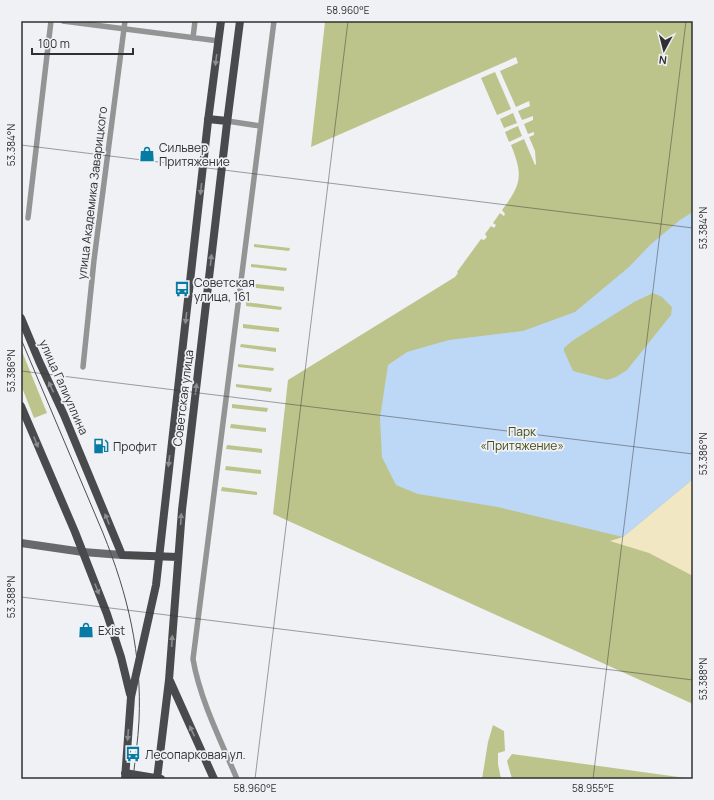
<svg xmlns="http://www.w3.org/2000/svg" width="714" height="800" font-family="Manrope,sans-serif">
	<rect width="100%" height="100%" fill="#eff1f4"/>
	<path fill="#bdc48b" d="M319,21H693V704L273,514L288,380L455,277L458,273L457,272L481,239L484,240L487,237L485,234L491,226L494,228L496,225L493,223L500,213L504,216L505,214L502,210C522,184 523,175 511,145L524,139L535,165L536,164L535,151L529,137L534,135V132L528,134L524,124L533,120V116L522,120L518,111L530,106L529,101L516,107L500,71L518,63L516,57L311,147L325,22Z
		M495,72L511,109L497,115L481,78Z
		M513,113L517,123L504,128L500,119Z
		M518,126L522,136L509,142L505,132Z
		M254,244L290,248L289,251L254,247Z
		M251,264L287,268L286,271L251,267Z
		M248,283L284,287V291L248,287Z
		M246,302L282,307L281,310L246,306Z
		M243,324L279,328V332L243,328Z
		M241,344L276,348V352L240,347Z
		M21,349L47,413L34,418L21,385Z
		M238,364L274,368L273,371L238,367Z
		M236,384L272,388L271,392L236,387Z
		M232,404L268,408L267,412L232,408Z
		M231,424L266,428V432L230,428Z
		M227,445L262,449V453L226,449Z
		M226,466L261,470V474L225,470Z
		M222,487L257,492V495L221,491Z
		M493,725L504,731L505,751L498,753V764L501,779H482L488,742Z
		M512,754L693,779H512L507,761Z"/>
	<path fill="#f1e7c2" d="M693,479V576L649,553L610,541L623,537Z"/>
	<path fill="#bdd7f7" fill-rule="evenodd" d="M693,212V479L623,537L498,507L418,494L396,485L382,457L380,418L388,365L407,352L449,340L523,331L575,312L629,267L650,245L680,220ZM653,293L662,297L672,307L671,315L627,370L616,377L607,380L573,371L564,351V348L572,341L634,302Z"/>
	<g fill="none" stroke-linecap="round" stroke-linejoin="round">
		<path stroke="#949495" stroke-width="5.5" d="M63,21L219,41
			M193,38L195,21
			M227,121L260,126
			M28,218L51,21
			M83,367L94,260L125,21
			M237,779C221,741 200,700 193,659L274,21"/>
		<path stroke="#68696a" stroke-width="8" d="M21,543L83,552L122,555"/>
		<path stroke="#494a4c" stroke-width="8" d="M208,119L227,121
			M21,318L39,361L64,415L122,555L178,557
			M21,406L75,532L107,614L121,657L130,694
			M170,681L214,779
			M125,773L161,779
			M125,779L131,697L156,585L208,121L221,21
			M157,779L169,680L182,510L227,123L240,21"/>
		<path stroke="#4d4d4f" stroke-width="1" d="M21,339L103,533C128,595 142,654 139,721C138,740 135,760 133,779"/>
	</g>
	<defs><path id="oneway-solid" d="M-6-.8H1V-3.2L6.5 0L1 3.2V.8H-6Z"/></defs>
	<g fill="#8b8d8f">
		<use href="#oneway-solid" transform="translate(216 60) rotate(98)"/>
		<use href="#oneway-solid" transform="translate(201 189) rotate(96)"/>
		<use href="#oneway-solid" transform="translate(211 260) rotate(-83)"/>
		<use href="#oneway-solid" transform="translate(186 318) rotate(97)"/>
		<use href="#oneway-solid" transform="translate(51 387) rotate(-115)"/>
		<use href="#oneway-solid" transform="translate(196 389) rotate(-83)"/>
		<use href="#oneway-solid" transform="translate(36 442) rotate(68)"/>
		<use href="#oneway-solid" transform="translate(169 461) rotate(97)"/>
		<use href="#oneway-solid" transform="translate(107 519) rotate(-112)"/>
		<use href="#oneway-solid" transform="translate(181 519) rotate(-86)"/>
		<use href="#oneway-solid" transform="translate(97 589) rotate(68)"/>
		<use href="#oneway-solid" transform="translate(172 641) rotate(-86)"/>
		<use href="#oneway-solid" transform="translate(192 731) rotate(-115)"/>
		<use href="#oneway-solid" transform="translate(128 735) rotate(94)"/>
	</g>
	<path fill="none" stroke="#303032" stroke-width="1" stroke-opacity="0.45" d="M21,145L693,228M21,371L693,454M21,597L693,680M255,779L348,21M593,779L686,21"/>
	<defs>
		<symbol id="shop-bare" viewBox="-9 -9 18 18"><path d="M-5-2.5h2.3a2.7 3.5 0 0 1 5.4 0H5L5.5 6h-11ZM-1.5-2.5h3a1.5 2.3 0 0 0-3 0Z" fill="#067ca4" stroke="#eff1f4" stroke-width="2.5" paint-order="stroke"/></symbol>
		<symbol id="bus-bare" viewBox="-9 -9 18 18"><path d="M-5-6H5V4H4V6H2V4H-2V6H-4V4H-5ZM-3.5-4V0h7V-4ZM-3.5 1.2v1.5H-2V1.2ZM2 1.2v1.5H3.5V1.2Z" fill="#067ca4" stroke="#eff1f4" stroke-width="2.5" paint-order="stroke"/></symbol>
		<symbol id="fuel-bare" viewBox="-9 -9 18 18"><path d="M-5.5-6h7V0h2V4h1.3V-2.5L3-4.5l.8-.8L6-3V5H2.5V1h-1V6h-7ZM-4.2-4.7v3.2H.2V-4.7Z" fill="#067ca4" stroke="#eff1f4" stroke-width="2.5" paint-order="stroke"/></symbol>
	</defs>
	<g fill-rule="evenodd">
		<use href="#shop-bare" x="136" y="143" width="22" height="22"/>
		<use href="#bus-bare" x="171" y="278" width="22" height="22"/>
		<use href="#fuel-bare" x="90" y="435" width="22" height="22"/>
		<use href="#shop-bare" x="75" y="619" width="22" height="22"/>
		<use href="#bus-bare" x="122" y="743" width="22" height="22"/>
	</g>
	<g text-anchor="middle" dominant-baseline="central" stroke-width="3.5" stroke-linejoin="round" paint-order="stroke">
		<g font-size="12" fill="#303032" stroke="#eff1f4" text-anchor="start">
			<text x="159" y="147">Сильвер<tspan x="159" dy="14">Притяжение</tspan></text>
			<text x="194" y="282">Советская<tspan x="194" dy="14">улица, 161</tspan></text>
			<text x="113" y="446">Профит</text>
			<text x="98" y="630">Exist</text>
			<text x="145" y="754">Лесопарковая ул.</text>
		</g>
		<g font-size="12" fill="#303032" stroke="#eff1f4">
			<text transform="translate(92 193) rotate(-83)">улица Академика Заварицкого</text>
			<text transform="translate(64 387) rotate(66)">улица Галиуллина</text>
			<text transform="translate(183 398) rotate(-83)">Советская улица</text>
		</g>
		<g font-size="12" fill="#474b19" stroke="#eff1f4">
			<text x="522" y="431">Парк<tspan x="522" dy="14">«Притяжение»</tspan></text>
		</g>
	</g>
	<rect width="714" height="800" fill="none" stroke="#eff1f4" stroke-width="44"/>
	<g transform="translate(664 50) rotate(187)" stroke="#eff1f4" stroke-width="3" paint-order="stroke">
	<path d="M0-3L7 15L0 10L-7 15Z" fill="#303032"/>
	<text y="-6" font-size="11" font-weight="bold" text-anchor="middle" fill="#303032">N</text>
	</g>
	<path d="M32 48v6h101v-6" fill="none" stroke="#303032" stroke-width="2"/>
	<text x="38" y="48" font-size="12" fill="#303032" stroke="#eff1f4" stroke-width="3" paint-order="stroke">100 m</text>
	<rect x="22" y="22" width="670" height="756" fill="none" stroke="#303032" stroke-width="1.5"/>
	<g font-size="10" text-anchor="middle" fill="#303032">
		<text x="348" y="14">58.960°E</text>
		<text transform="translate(11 145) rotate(-90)" y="4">53.384°N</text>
		<text transform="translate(703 228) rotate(-90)" y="4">53.384°N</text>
		<text transform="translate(11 371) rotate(-90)" y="4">53.386°N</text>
		<text transform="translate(703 454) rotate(-90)" y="4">53.386°N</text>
		<text transform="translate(11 597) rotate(-90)" y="4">53.388°N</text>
		<text transform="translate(703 679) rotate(-90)" y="4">53.388°N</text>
		<text x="255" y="792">58.960°E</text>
		<text x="593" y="792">58.955°E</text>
	</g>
</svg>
